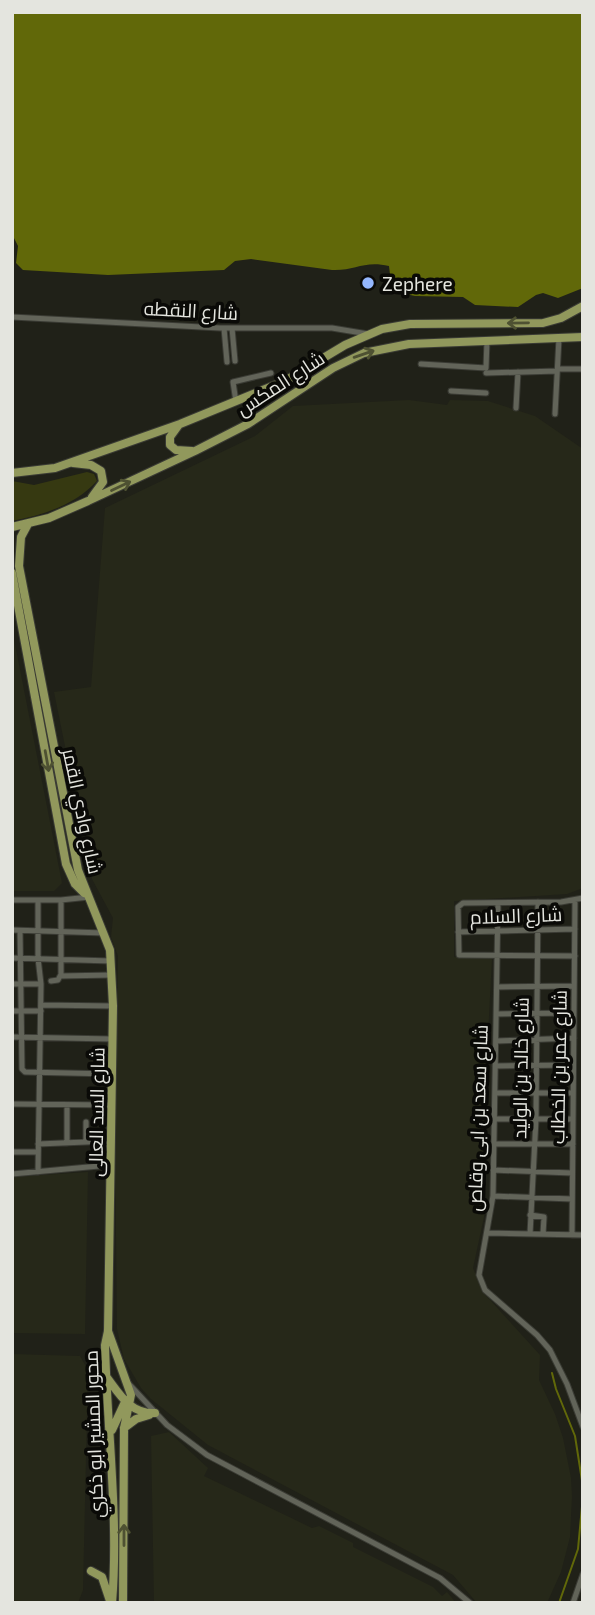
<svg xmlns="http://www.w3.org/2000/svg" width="595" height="1615" font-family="'Exo 2',Cairo,sans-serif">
	<rect width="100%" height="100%" fill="#202118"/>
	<path fill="#262819" d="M409,400L447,405L450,400L488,401L535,416L583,449V888L567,894L454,901V957L492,958L487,1055L484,1217L473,1268L482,1291L540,1355L539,1380L555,1414L563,1438L571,1478L572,1496L570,1537L561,1572L547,1603H477L453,1575L208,1445L151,1399L141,1388L124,1359L117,1329L115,1143L118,956L111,937L113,918L92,879L54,692L91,687L105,508L255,436L293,406Z
		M12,629L62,883L54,891H12Z
		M88,1172L85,1334L12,1333V1177Z
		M12,1354L80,1356L88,1370L83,1590L78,1603H12Z
		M169,1432L208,1468L204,1476L312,1528L319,1526L353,1543V1547L433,1587L442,1596L447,1592L456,1603H154L151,1436Z"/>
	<path fill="#363911" d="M87,472L94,474L97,481C75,505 43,515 12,521V481L34,485Z"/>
	<path fill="#616809" d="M12,12H583V288L558,298L543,293L536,295L518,307L475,305L463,297L415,296L392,291L389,266C364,260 355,271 332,270L251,259L235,261L224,270L108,275L23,270L16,263L18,246L12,234Z"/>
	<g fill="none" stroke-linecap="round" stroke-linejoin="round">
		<path stroke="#616809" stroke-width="2" d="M552,1373L556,1389L575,1436L583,1487
			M559,1603L578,1549L583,1496"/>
		<defs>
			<path id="minor" d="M12,317L220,328H332L368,334
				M224,328L227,362
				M232,328L235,361
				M421,364L486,368L487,340
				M558,369H583
				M486,373L557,371
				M451,391L486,393
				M236,402L233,382L271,373
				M516,408L518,372
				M555,414L559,338
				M12,900H61L89,897
				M38,900V958L41,984L38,1172
				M61,900V976
				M498,903L493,1196L479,1275L485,1290L537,1335L550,1350L567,1384L583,1427
				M12,930L104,933
				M20,931L22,1069L25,1072L111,1074
				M458,932L575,929
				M575,956L459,955L458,907L463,903L561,902L583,898
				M12,958L111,961
				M51,981L58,980L60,976L112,975
				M12,984H41
				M497,987L574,986
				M41,1005L113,1006
				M12,1011H41
				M496,1014L574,1013
				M12,1037L112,1039
				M496,1041L574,1038
				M495,1066L573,1065
				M495,1093H573
				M12,1104L111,1105
				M67,1105V1143
				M494,1119H573
				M86,1142V1122
				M38,1144L110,1141
				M494,1144H573
				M12,1152H38
				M493,1170L572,1173
				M12,1174L110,1165
				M493,1196L572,1199
				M530,1215L544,1217L543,1234
				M488,1233L583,1235
				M530,1234L536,1119L538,902
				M572,1235L575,900
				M128,1383L167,1425L207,1455L440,1578L470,1603
				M573,1603L583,1574"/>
			<path id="primary" d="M178,426L170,437V445L176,450L192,451
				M73,463L91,465L101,471L103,482L92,497
				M12,473L55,468L180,424L285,381L345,345L382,329L410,324L543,323L561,318L583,306
				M28,524L21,537L19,566L78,870L110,950L113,1006L108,1331L105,1345C107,1428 119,1519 112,1603
				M12,527L49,518L88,501L195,451L248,424L333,368L364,353L409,344L583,337
				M12,573L66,864L75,884L84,893
				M108,1331L131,1395L124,1428L123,1603
				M105,1375C119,1393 129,1414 155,1413
				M124,1428L136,1419L149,1415
				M112,1430L125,1402
				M91,1571L102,1577L110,1601"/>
		</defs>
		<use href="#minor" stroke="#3a3b34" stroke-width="7"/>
		<use href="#primary" stroke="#3a3b34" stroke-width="10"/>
		<use href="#minor" stroke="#626459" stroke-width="5"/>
		<use href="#primary" stroke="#91985c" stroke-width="8"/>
		<defs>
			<path id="rail" d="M582,1603L583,1602"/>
		</defs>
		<use href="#rail" stroke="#a2a39c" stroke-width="4.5"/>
		<use href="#rail" stroke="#0a0a07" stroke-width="2" stroke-dasharray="5" stroke-linecap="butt"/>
	</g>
	<defs><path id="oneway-shaft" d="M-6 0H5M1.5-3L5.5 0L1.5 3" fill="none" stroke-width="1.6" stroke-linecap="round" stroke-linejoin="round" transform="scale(1.75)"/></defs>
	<g stroke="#4e5132">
		<use href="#oneway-shaft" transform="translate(518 323) rotate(179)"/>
		<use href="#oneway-shaft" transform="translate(364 354) rotate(-19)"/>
		<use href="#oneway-shaft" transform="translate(121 486) rotate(-25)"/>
		<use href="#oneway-shaft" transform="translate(47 761) rotate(80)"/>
		<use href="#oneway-shaft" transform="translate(124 1535) rotate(-90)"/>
	</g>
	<circle fill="#94b7fd" stroke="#0a0a07" stroke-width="2.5" cx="368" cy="283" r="7"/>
	<g text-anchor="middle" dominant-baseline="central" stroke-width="7" stroke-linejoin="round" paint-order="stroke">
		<g font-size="19" fill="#e4e5df" stroke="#0a0a07" text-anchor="start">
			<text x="382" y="283">Zephere</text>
		</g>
		<g font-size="19" fill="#e4e5df" stroke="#0a0a07">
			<text transform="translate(191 310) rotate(3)">شارع النقطه</text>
			<text transform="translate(280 383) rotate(-33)">شارع المكس</text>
			<text transform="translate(83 811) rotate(78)">شارع وادي القمر</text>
			<text transform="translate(516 915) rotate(-2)">شارع السلام</text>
			<text transform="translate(558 1067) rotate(-89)">شارع عمر بن الخطاب</text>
			<text transform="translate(520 1068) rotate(-89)">شارع خالد بن الوليد</text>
			<text transform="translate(96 1112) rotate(-89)">شارع السد العالى</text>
			<text transform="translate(477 1118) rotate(-88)">شارع سعد بن ابى وقاص</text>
			<text transform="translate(93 1434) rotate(-92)">محور المشير ابو ذكري</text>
		</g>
	</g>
	<rect width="595" height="1615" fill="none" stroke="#e4e5df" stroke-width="28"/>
</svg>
